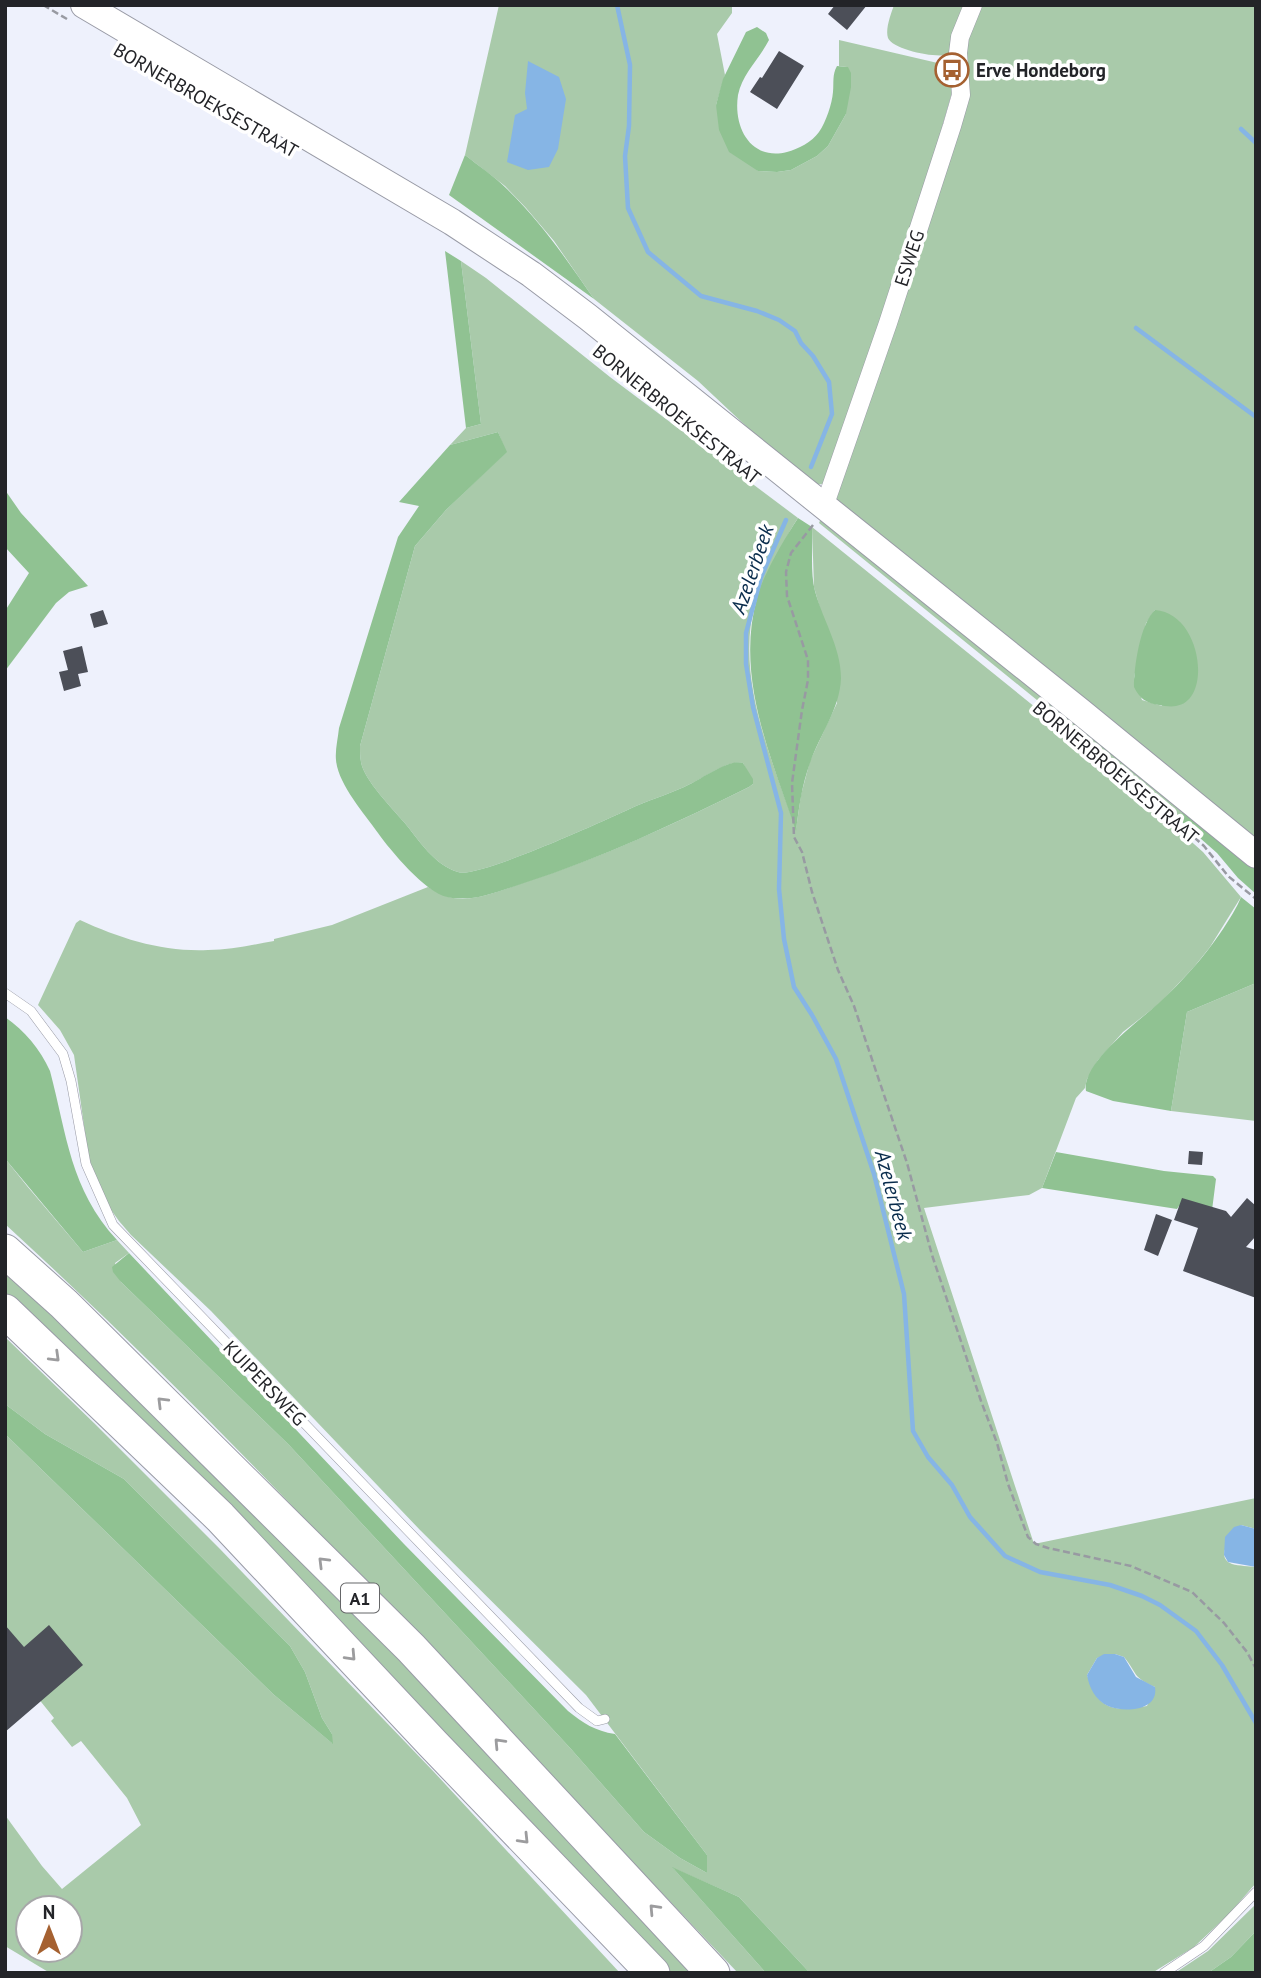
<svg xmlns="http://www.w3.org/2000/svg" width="1261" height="1978" font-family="'PT Sans',sans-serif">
	<rect width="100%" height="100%" fill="#eef1fc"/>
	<path fill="#a9caaa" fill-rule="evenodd" d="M499,5H732V13L717,34L725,75L716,105L758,171L777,172L791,170L817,156L828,146L846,114L847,67L839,66V40L942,64L955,74L958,93L851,416L823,484L812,485L800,477L698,381L594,299L554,241L526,208L505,186L465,155Z
		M894,5H968L950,54C938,59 893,50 888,38C885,29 891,14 894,5Z
		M977,5H1256V843L844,512L836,498ZM1155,610L1162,706L1142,700L1134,677L1146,623Z
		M461,261L486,278L610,377L798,518C787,534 780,552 771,570C766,579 759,589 756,599C734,676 771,757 796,829L801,795L810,761L837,703L821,612L814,587L812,527L1087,749L1203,852L1241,897L1210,947L1194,967L1160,1003L1123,1032L1098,1060L1087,1079L1085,1088L1076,1098L1042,1188L1029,1195L924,1208L1034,1544L1256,1498V1529L1241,1525C1234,1534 1213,1557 1232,1564C1239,1566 1249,1566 1256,1567V1883L1229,1914L1194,1947L1152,1973H810L739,1897L673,1868L766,1973H738L451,1671L443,1665C302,1514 158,1364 5,1224V1155L7,1161L27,1186L83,1252L117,1240L129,1253L115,1263L121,1282L289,1445L571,1749L644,1832L680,1858L707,1873V1855L586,1695L420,1530L211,1311L131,1235L119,1221L109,1207L97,1185L89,1161L74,1055L60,1030L38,1005L76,923L80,920C121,939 163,952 208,950C230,950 252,945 274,941V939L332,925L428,887C440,894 449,899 463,899C484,898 506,889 525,882C602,858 676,823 749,787L753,784L743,763C729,759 704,778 690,784C673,793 654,798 636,806C610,818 478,879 458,872C434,865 419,840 404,822C392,808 364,780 361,762C360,757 360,751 360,746L415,546L446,510L506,452L498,432L450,445L466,428L481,424ZM1115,1654L1124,1657C1138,1674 1132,1677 1155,1687L1147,1706C1112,1712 1099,1710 1087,1675L1097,1658Z
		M822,516L1181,803L1183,823L1112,761L819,523Z
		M1256,983V1121L1171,1111L1187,1012Z
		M5,1266L228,1480L433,1694L693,1973H666L134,1417L5,1293Z
		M5,1337L94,1423L220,1549L434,1772L620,1973H50L5,1946V1815L42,1866L62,1889L141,1825L127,1798L81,1741L72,1747L51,1721L54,1718L5,1657V1434L273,1694L332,1743V1734L322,1718L305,1672L290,1646L124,1479L45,1434L5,1404ZM28,1908H70V1950H28Z
		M1256,1904V1931L1231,1957L1208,1973H1175L1208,1951Z"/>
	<path fill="#90c292" d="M757,27L766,33L769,40C760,58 742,74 738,95C733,128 751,161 787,152C798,149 812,142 819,132C826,122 832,104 833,92C834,82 832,75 837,66L848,67L851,73V87L846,114L828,146L817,156L791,170L777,172L758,171L729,152L719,130L716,105L723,79L746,32Z
		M465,155C479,166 494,176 507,189C541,222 567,260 594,299L449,195Z
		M445,251L461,261L481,424L466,428Z
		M498,432L507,452L446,510L415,546L360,746C360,751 360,757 361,762C364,780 392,808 404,822C419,840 434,865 458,872C478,879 610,818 636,806C654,798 673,793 690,784C703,778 730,758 743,763L753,779V784L749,787C676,823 602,858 524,883C499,891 473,903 447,897C426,893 390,850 378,833C364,813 338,784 336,760C335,750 338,738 339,728L398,537L419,506L399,502L450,445Z
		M5,490L21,513L88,586L69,592L56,603L5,671V611L29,573L5,547Z
		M798,518L812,527C813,548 810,572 815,591C823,621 841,647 841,678C840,709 820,734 810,763C802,785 799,807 796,831C771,757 735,677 757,598C763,575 785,538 798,518Z
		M1155,610C1202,613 1213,701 1176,706C1171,707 1164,706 1159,705C1146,703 1140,699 1134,687C1134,667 1140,624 1155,610Z
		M1181,803L1256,864V894L1238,878L1217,853L1183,823Z
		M1241,897L1256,909V983L1187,1012L1171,1111L1113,1101L1086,1091C1081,1063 1140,1020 1159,1003C1171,992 1182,980 1193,968C1207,953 1234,916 1241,897Z
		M5,1017C25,1031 40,1049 50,1071C67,1135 70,1189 117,1240L83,1252L7,1161L5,1155Z
		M1056,1152L1164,1171L1213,1176L1216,1179L1211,1218L1179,1206L1177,1209L1042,1188Z
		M129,1253L404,1544L568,1711C583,1723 595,1731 615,1734L707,1855V1873L680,1858L644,1832L571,1749L289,1445L121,1282L113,1272L112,1267Z
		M5,1404L45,1434L124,1479L290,1646L305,1672L322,1718L332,1734L333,1744L273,1694L5,1434Z
		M672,1867L739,1897L810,1973H766Z
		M1256,1931V1973H1208L1231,1957Z"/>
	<path fill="#86b5e5" d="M528,61L559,77L566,99L558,149L549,167L528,170L507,162L515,115L527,109L525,93Z
		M1241,1525L1256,1529V1567L1228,1562L1224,1555L1225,1537L1234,1527Z
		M1104,1654H1115L1124,1657L1136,1677L1155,1687C1159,1711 1124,1713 1108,1706C1095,1700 1089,1687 1087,1675L1097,1658Z"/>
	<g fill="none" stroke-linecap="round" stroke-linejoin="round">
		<path stroke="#86b5e5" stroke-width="4.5" d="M617,5L630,65L629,126L625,156L628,208L648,252L701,296L757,311L779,320L795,331L801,343L813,356L829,382L832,414L811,467
			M1241,129L1256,143
			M1136,328L1256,417
			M786,520L761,577L746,633V664L753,707L781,813L779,889L784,939L794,987L812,1015L836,1059L874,1174L904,1294L913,1431L928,1457L952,1485L970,1517L1005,1556L1040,1572L1110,1585L1142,1596L1160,1605L1196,1631L1222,1665L1256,1723"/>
	</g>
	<path fill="#4c4f58" d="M835,5H867L847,30L828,14Z
		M779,51L804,66L777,109L750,92L760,77L762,78Z
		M103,610L108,624L94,628L90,614Z
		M82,646L88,672L78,674L81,686L64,691L59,672L68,670L63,651Z
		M1189,1151L1203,1152L1202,1165L1188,1164Z
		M1182,1198L1226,1211L1231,1217L1247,1198L1256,1206V1236L1246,1247L1256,1250V1298L1183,1271L1198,1228L1174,1220Z
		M1156,1214L1172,1220L1158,1256L1144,1250Z
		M5,1625L24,1647L49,1625L83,1665L5,1732Z"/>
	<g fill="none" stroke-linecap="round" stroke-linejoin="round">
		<defs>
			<path id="lane" d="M5,993L31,1011L63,1054L71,1081L86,1164L113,1225L579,1708L597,1721L605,1719
				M1164,1973L1204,1946L1256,1892"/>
			<path id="street" d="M824,507L888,323L952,126L961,95L958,53L960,37L973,5"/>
			<path id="secondary" d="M84,5L452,222L531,274L588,317L1081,712L1256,855"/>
			<path id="highway" d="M5,1251L64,1304L411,1648L713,1973
				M5,1311L220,1517L433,1744L653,1973"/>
		</defs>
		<use href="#lane" stroke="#999ba6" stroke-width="10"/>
		<use href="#street" stroke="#999ba6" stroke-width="19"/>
		<use href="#secondary" stroke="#999ba6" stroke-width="28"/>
		<use href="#highway" stroke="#999ba6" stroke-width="35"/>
		<path stroke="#989aa2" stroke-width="2.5" stroke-dasharray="7 3.5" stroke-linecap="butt" d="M43,5L67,19
			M813,525L791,553L786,572L787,596L808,660V680L802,710L792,783L794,837L802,852L812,892L838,970L854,1006L907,1163L932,1255L981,1401L997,1443L1008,1484L1028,1537L1036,1544L1048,1548L1131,1566L1192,1592L1224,1623L1247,1652L1256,1669
			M1131,782L1204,846L1228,876L1256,899"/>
		<use href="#lane" stroke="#fff" stroke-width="9"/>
		<use href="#street" stroke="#fff" stroke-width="18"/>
		<use href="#secondary" stroke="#fff" stroke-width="26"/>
		<use href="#highway" stroke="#fff" stroke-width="33"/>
	</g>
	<defs><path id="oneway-chevron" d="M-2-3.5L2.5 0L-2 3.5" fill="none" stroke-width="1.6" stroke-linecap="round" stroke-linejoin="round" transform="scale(1.75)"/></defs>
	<g stroke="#9c9c9e">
		<use href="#oneway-chevron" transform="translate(55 1357) rotate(44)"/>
		<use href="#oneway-chevron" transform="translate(162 1402) rotate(-135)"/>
		<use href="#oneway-chevron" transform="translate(323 1562) rotate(-135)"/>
		<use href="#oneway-chevron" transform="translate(351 1656) rotate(47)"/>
		<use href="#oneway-chevron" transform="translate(499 1743) rotate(-133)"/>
		<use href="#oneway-chevron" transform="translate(524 1839) rotate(46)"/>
		<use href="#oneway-chevron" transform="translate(654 1909) rotate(-133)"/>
	</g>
	<defs>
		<symbol id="bus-ring" viewBox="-11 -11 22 22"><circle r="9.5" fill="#fff" stroke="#a56131" stroke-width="1.5"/><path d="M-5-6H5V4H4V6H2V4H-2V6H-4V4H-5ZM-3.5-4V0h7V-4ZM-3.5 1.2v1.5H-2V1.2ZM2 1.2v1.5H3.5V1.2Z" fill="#a56131"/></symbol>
	</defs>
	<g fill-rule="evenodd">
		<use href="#bus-ring" x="933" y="51" width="38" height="38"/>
	</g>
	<g text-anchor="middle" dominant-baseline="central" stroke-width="7" stroke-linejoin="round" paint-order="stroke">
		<rect fill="#fff" stroke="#656668" stroke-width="2" x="341" y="1583.5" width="38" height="29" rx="5"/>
		<g font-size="18" font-weight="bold" fill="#232428">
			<text x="360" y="1598">A1</text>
		</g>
		<g font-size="19" font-weight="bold" fill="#232428" stroke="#fff" text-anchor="start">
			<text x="976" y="70">Erve Hondeborg</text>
		</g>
		<g font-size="19" fill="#232428" stroke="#fff">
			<text transform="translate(206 100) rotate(30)">BORNERBROEKSESTRAAT</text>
			<text transform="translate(909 258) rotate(-72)">ESWEG</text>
			<text transform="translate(677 414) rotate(39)">BORNERBROEKSESTRAAT</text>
			<text transform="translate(1116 772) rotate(40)">BORNERBROEKSESTRAAT</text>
			<text transform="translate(265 1383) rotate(46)">KUIPERSWEG</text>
		</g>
		<g font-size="21" font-style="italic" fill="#092c4c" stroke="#fff">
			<text transform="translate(752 569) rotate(-71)">Azelerbeek</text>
			<text transform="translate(894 1195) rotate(75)">Azelerbeek</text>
		</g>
	</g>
	<rect width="1261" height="1978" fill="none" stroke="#232428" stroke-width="14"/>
	<g transform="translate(49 1929)"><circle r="33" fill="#ffffff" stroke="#a7a7a9" stroke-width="2"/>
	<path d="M0-5L12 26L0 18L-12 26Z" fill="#a56131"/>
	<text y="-10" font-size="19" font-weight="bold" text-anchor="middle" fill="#232428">N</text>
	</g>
</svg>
